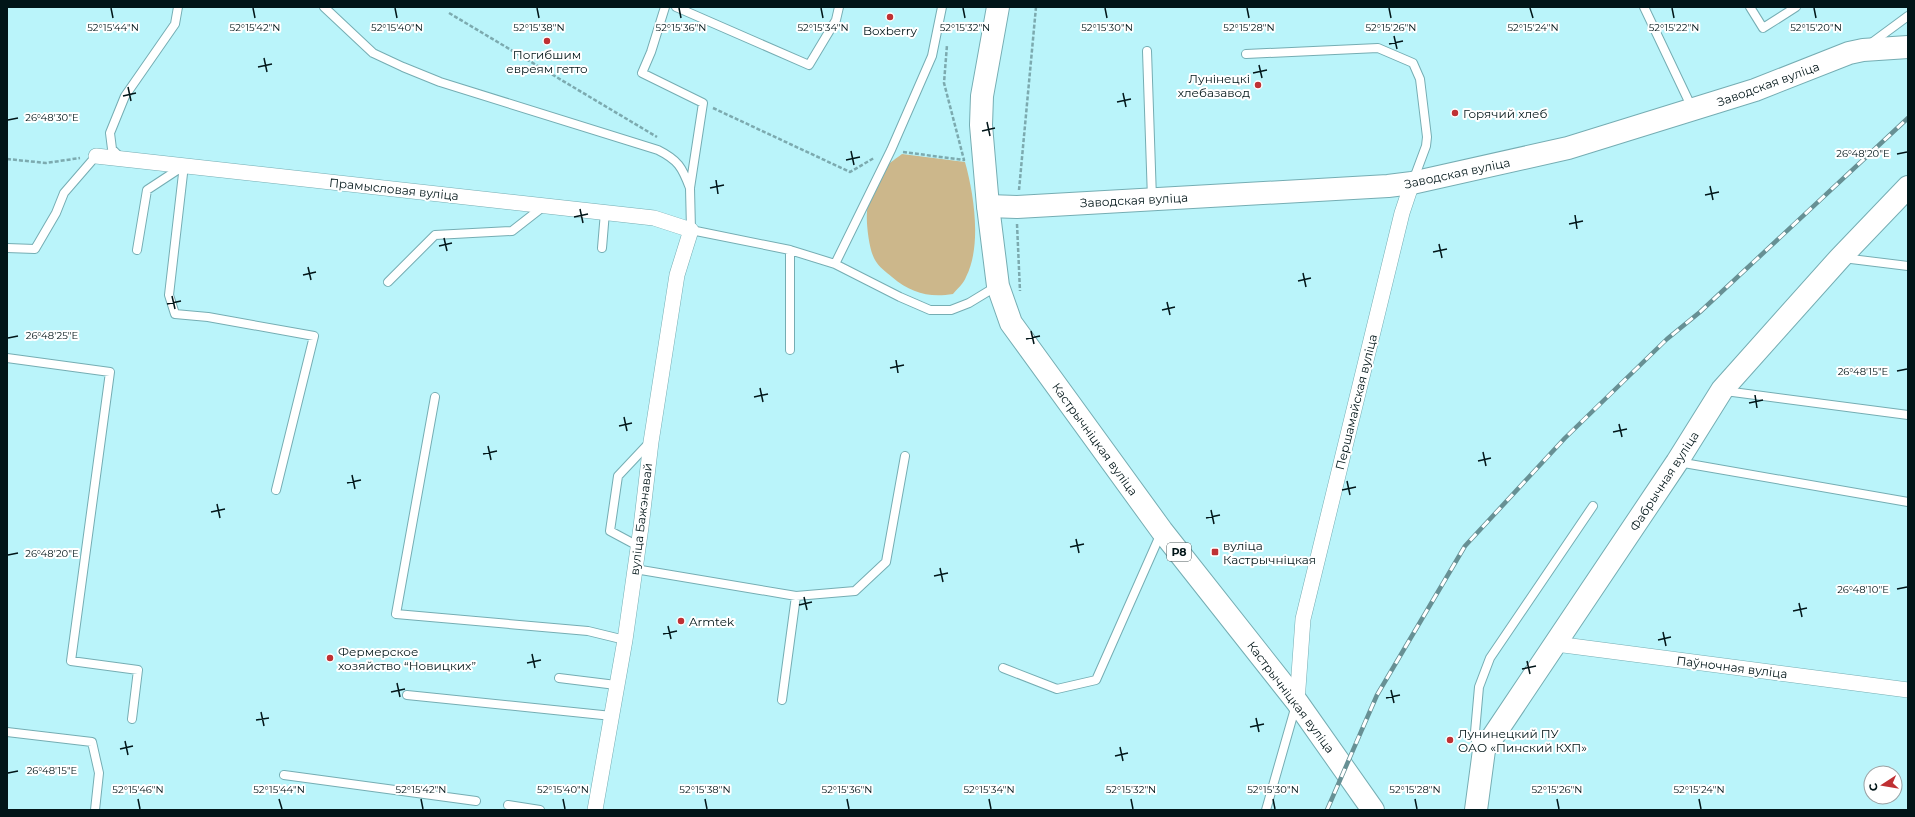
<svg xmlns="http://www.w3.org/2000/svg" width="1915" height="817" font-family="Montserrat,sans-serif">
	<rect width="100%" height="100%" fill="#baf4fa"/>
	<path fill="#ccb78b" d="M902,154L965,162C974,194 982,246 966,277C964,283 957,289 953,294C929,298 911,293 892,277C886,272 879,267 875,260C869,250 866,223 867,212C868,200 878,177 886,167C890,162 897,158 902,154Z"/>
	<g fill="none" stroke-linecap="round" stroke-linejoin="round">
		<defs>
			<path id="lane" d="M324,7L373,53L403,67L440,82L658,150C678,160 682,167 690,188
				M665,7L651,52L642,73L703,103L690,188L691,230L790,250L835,264L900,297L930,310H951L969,303L997,286
				M676,7L809,65L836,20L839,7
				M1644,7L1692,108
				M1750,7L1763,28L1796,7
				M1870,44L1908,16
				M1147,51L1152,199
				M1246,54L1378,48L1413,63L1420,79L1427,137L1426,146L1413,181
				M120,157L112,149L110,133L125,96L175,24L178,7
				M184,165L169,295L175,314L208,317L314,336L276,490
				M7,248L35,249L56,213L64,193L96,156
				M602,248L605,212
				M137,250L147,190L182,167
				M790,250V350
				M1843,258L1908,266
				M835,264L891,150L932,56L942,7
				M388,282L435,235L512,231L544,206
				M7,358L110,372L71,661L138,670L132,719
				M1725,391L1908,415
				M435,397L396,614L588,631L625,640
				M1678,462L1908,502
				M638,546L610,531L618,476L650,442
				M635,569L796,596L855,591L886,562L905,456
				M1003,668L1057,689L1096,680L1161,533
				M559,678L616,685
				M407,695L612,716
				M782,700L796,596
				M7,732L92,742L99,773L95,810
				M1477,752L1475,732L1479,687L1490,658L1593,506
				M284,775L476,801
				M508,805L540,810
				M1266,810L1296,705"/>
			<path id="street" d="M96,156L654,218L691,230L677,275L651,442L641,527L625,640L595,810
				M1556,644L1908,690
				M1297,702L1303,619L1402,213L1412,183"/>
			<path id="secondary" d="M988,206L1017,207L1388,186L1412,183L1568,148L1755,90L1849,53L1863,50L1908,47
				M1476,810L1484,750L1677,462L1722,390L1840,258L1908,187"/>
			<path id="primary" d="M998,7L982,96L981,125L988,206L998,286L1011,323L1162,531L1297,702L1373,810"/>
		</defs>
		<use href="#lane" stroke="#75adb3" stroke-width="10"/>
		<use href="#street" stroke="#75adb3" stroke-width="16"/>
		<use href="#secondary" stroke="#75adb3" stroke-width="24"/>
		<use href="#primary" stroke="#75adb3" stroke-width="24"/>
		<path stroke="#7caaaf" stroke-width="2.5" stroke-dasharray="4 2" stroke-linecap="butt" d="M449,13L657,137
			M713,108L850,172L874,158
			M903,152L964,160L944,83L947,45
			M7,159L46,163L80,158
			M1019,190L1036,7
			M1017,224L1020,291"/>
		<use href="#lane" stroke="#fff" stroke-width="8"/>
		<use href="#street" stroke="#fff" stroke-width="15"/>
		<use href="#secondary" stroke="#fff" stroke-width="22"/>
		<use href="#primary" stroke="#fff" stroke-width="22"/>
		<defs>
			<path id="rail" d="M1327,810L1377,695L1465,546L1565,438L1667,339L1700,312L1908,118"/>
		</defs>
		<use href="#rail" stroke="#679094" stroke-width="4.5"/>
		<use href="#rail" stroke="#fff" stroke-width="3" stroke-dasharray="9" stroke-linecap="butt"/>
	</g>
	<path fill="none" stroke="#011518" stroke-width="1.5" d="M111,8L113,18M253,8L255,18M395,8L397,18M537,8L539,18M679,8L681,18M821,8L823,18M963,8L965,18M1105,8L1107,18M1247,8L1249,18M1389,8L1391,18M1530,8L1533,18M1672,8L1674,18M1814,8L1816,18M1394,36L1397,49M1389,44L1403,41M264,58L267,72M1259,65L1262,78M258,67L272,64M1253,73L1267,70M128,87L131,101M1123,93L1126,107M123,96L136,93M1117,102L1131,99M8,120L18,118M987,122L990,136M982,131L995,128M851,151L854,165M1897,154L1907,152M846,160L860,157M716,180L718,194M1710,186L1713,200M710,188L724,185M1705,195L1719,192M580,209L583,223M1575,215L1577,229M574,217L588,214M1569,224L1583,221M444,238L447,251M1439,244L1442,258M439,246L452,243M1433,252L1447,249M308,267L311,280M1303,273L1306,287M303,275L316,272M1298,281L1311,278M172,296L175,309M1167,302L1170,315M167,304L181,301M1162,310L1175,307M1031,331L1034,344M8,338L18,336M1026,339L1040,336M896,360L898,373M890,368L904,365M1897,371L1907,369M760,388L763,402M1755,395L1757,408M754,397L768,394M1749,403L1763,400M624,417L627,431M1619,424L1622,437M619,426L632,423M1613,432L1627,429M488,446L491,460M1483,452L1486,466M483,454L497,451M1478,461L1491,458M352,475L355,489M1347,481L1350,495M347,483L361,480M1342,490L1356,487M217,504L220,518M1211,510L1214,524M211,512L225,509M1206,518L1220,515M1076,539L1079,553M1070,547L1084,544M8,555L18,553M940,568L943,582M934,576L948,573M1897,589L1907,587M804,597L807,610M1799,603L1802,617M799,605L812,602M1793,611L1807,608M668,626L671,639M1663,632L1666,646M663,634L677,631M1658,640L1671,637M532,654L535,668M1527,661L1530,674M527,663L541,660M1522,669L1536,666M397,683L400,697M1391,690L1394,703M391,692L405,689M1386,698L1400,695M261,712L264,726M1256,718L1259,732M256,720L269,718M1250,727L1264,724M125,741L128,755M1120,747L1123,761M120,749L133,746M1115,756L1128,753M8,773L18,771M138,799L140,809M279,799L282,809M421,799L423,809M563,799L565,809M705,799L707,809M847,799L849,809M989,799L991,809M1131,799L1133,809M1273,799L1275,809M1415,799L1417,809M1557,799L1559,809M1699,799L1701,809"/>
	<g fill="#bf3033" stroke="#fff" stroke-width="1.5">
		<circle cx="890" cy="17" r="4"/>
		<circle cx="547" cy="41" r="4"/>
		<circle cx="1258" cy="85" r="4"/>
		<circle cx="1455" cy="113" r="4"/>
		<rect x="1211" y="548" width="8" height="8" rx="2"/>
		<circle cx="681" cy="621" r="4"/>
		<circle cx="330" cy="658" r="4"/>
		<circle cx="1450" cy="740" r="4"/>
	</g>
	<g text-anchor="middle" dominant-baseline="central" stroke-width="4" stroke-linejoin="round" paint-order="stroke">
		<rect fill="#fff" stroke="#4d5b5d" stroke-width="1" x="1167" y="543" width="24" height="18" rx="3"/>
		<g font-size="11" font-weight="bold" fill="#011518">
			<text x="1179" y="552">Р8</text>
		</g>
		<g font-size="12" fill="#011518" stroke="#fff" text-anchor="start">
			<text x="890" y="30" text-anchor="middle">Boxberry</text>
			<text x="547" y="54" text-anchor="middle">Погибшим<tspan x="547" dy="14">евреям гетто</tspan></text>
			<text x="1250" y="78" text-anchor="end">Лунінецкі<tspan x="1250" dy="14">хлебазавод</tspan></text>
			<text x="1463" y="113">Горячий хлеб</text>
			<text x="1223" y="545">вуліца<tspan x="1223" dy="14">Кастрычніцкая</tspan></text>
			<text x="689" y="621">Armtek</text>
			<text x="338" y="651">Фермерское<tspan x="338" dy="14">хозяйство “Новицких”</tspan></text>
			<text x="1458" y="733">Лунинецкий ПУ<tspan x="1458" dy="14">ОАО «Пинский КХП»</tspan></text>
		</g>
		<g font-size="12" fill="#011518" stroke="#fff">
			<text transform="translate(1768 84) rotate(-20)">Заводская вуліца</text>
			<text transform="translate(1457 173) rotate(-12)">Заводская вуліца</text>
			<text transform="translate(394 189) rotate(6)">Прамысловая вуліца</text>
			<text transform="translate(1134 200) rotate(-3)">Заводская вуліца</text>
			<text transform="translate(1356 402) rotate(-76)">Першамайская вуліца</text>
			<text transform="translate(1095 439) rotate(54)">Кастрычніцкая вуліца</text>
			<text transform="translate(1664 481) rotate(-57)">Фабрычная вуліца</text>
			<text transform="translate(641 519) rotate(-83)">вуліца Бажэнавай</text>
			<text transform="translate(1732 667) rotate(7)">Паўночная вуліца</text>
			<text transform="translate(1291 697) rotate(53)">Кастрычніцкая вуліца</text>
		</g>
	</g>
	<g font-size="10" text-anchor="middle" fill="#011518" stroke="#fff" stroke-width="4" stroke-linejoin="round" paint-order="stroke">
		<text x="113" y="31">52°15'44"N</text>
		<text x="255" y="31">52°15'42"N</text>
		<text x="397" y="31">52°15'40"N</text>
		<text x="539" y="31">52°15'38"N</text>
		<text x="681" y="31">52°15'36"N</text>
		<text x="823" y="31">52°15'34"N</text>
		<text x="965" y="31">52°15'32"N</text>
		<text x="1107" y="31">52°15'30"N</text>
		<text x="1249" y="31">52°15'28"N</text>
		<text x="1391" y="31">52°15'26"N</text>
		<text x="1533" y="31">52°15'24"N</text>
		<text x="1674" y="31">52°15'22"N</text>
		<text x="1816" y="31">52°15'20"N</text>
		<text x="52" y="121">26°48'30"E</text>
		<text x="1863" y="157">26°48'20"E</text>
		<text x="52" y="339">26°48'25"E</text>
		<text x="1863" y="375">26°48'15"E</text>
		<text x="52" y="557">26°48'20"E</text>
		<text x="1863" y="593">26°48'10"E</text>
		<text x="52" y="774">26°48'15"E</text>
		<text x="138" y="793">52°15'46"N</text>
		<text x="279" y="793">52°15'44"N</text>
		<text x="421" y="793">52°15'42"N</text>
		<text x="563" y="793">52°15'40"N</text>
		<text x="705" y="793">52°15'38"N</text>
		<text x="847" y="793">52°15'36"N</text>
		<text x="989" y="793">52°15'34"N</text>
		<text x="1131" y="793">52°15'32"N</text>
		<text x="1273" y="793">52°15'30"N</text>
		<text x="1415" y="793">52°15'28"N</text>
		<text x="1557" y="793">52°15'26"N</text>
		<text x="1699" y="793">52°15'24"N</text>
	</g>
	<rect width="1915" height="817" fill="none" stroke="#011518" stroke-width="16"/>
	<g transform="translate(1883 785) rotate(258)"><circle r="19" fill="#ffffff" stroke="#99a1a3"/>
	<path d="M0-3L7 15L0 10L-7 15Z" fill="#bf3033"/>
	<text y="-6" font-size="11" font-weight="bold" text-anchor="middle" fill="#011518">С</text>
	</g>
</svg>
